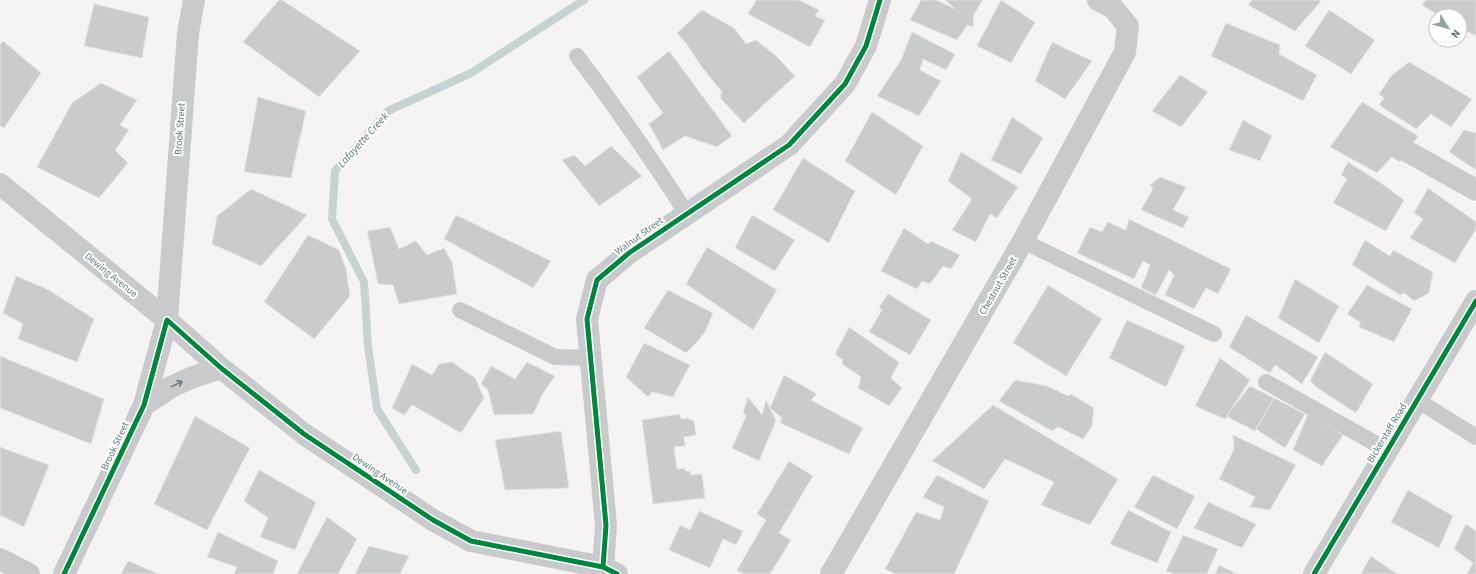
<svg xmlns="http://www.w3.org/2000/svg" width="1476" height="574" font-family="'Source Sans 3',sans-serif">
	<rect width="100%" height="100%" fill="#f5f4f3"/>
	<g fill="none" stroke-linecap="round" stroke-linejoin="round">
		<path stroke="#c5d4d3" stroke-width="8" d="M416,470L377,409L368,346L364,282L332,219L335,171L388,111L471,73L584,0"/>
	</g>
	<path fill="#cacccc" stroke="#e4e4e3" d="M279,0H282L360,51L319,97L243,42Z
		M756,0H799L819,10L815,16L825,20L810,47L748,14Z
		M921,0H937L955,9L945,0H983L974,14L973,27L967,25L957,40L910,20Z
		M1001,0L1035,22L1011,63L977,46Z
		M1252,0H1320L1321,1L1295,31L1248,5Z
		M1426,0H1476V36L1460,28V16H1439L1422,5Z
		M94,4L149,17L142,58L84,46Z
		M702,10L734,28L746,44L756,40L776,56L795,76L744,123L720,98L722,92L701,66L686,43L677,33Z
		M1329,10L1375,40L1351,74L1305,46Z
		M1226,23L1280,45L1279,54L1317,75L1303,101L1211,56Z
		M912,32L955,54L946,70L923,59L920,70L941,81L919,116L877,96L901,60Z
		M3,41L41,73L4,128L0,126V45Z
		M1052,42L1092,61L1065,99L1035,81Z
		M669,51L732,136L717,147L685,136L663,150L649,124L663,113L637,77Z
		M1409,62L1472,99L1451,127L1431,114L1416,129L1379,105L1384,98L1379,94L1391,76Z
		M1180,75L1208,92L1181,127L1152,111Z
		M101,83L137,100L120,125L129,130L115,150L128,163L99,198L37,167L72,103Z
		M258,97L306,111L291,178L244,172Z
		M1362,102L1418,136L1400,162L1392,157L1377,173L1330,147Z
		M872,112L923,146L896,195L845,161Z
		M1012,117L1043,138L1021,174L991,160Z
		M1243,120L1272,136L1260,161L1229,150Z
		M1464,130L1476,133V170L1449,152Z
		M611,146L642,176L599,206L562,160L574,155L585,166Z
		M961,152L1018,187L997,218L990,214L976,242L952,230L972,199L948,181Z
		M803,158L855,191L829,243L773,210Z
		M1348,162L1381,183L1404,200L1386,231L1333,203L1347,179L1341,175Z
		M1160,177L1186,187L1173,210L1189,217L1183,228L1141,210L1153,189L1150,185Z
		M1428,188L1476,222V229L1455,263L1410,238L1423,219L1414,213Z
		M251,189L307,215L261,266L212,244L217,216Z
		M456,215L551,261L533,288L444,239Z
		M752,215L795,240L775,271L735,248Z
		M1129,219L1231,269L1218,294L1206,288L1194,309L1165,295L1174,275L1169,270L1156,295L1141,288L1150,265L1143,261L1134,279L1077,253L1090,227L1102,232L1108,222L1126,230Z
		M390,227L399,249L416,241L427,255L444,248L452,262L457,294L399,304L393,285L378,284L367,231Z
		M904,228L928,244L931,241L960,255L951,269L943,266L930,284L922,281L917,289L881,271Z
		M308,235L339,250L346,269L350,296L314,339L264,302Z
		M1365,240L1390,256L1393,250L1433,272L1429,293L1414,301L1404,293L1400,295L1352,265Z
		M707,247L777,290L753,330L686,284Z
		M16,276L47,289L94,319L77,362L18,339L23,324L3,313Z
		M1295,279L1339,306L1319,343L1278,318Z
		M1048,285L1102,319L1066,376L1013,343Z
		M1367,285L1412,309L1394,342L1359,327L1360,322L1347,314Z
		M668,290L713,313L705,332L697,342L686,353L644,328Z
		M888,294L931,320L910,355L869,332L882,310L879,307Z
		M1246,315L1318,357L1302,384L1275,365L1270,373L1229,347Z
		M1127,320L1185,346L1166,387L1109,358Z
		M849,327L899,362L891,378L902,388L889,406L858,388L861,377L842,364L843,360L835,354Z
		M644,343L690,365L673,397L652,392L648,397L626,377Z
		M1325,352L1373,384L1356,413L1316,387L1310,381Z
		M0,356L104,399L91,444L0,408Z
		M1220,358L1250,380L1225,419L1195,406Z
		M452,362L475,378L484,398L461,433L412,405L404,415L392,408L412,364L432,375L439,364Z
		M527,362L555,376L543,393L533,414L494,415L488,390L481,384L491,366L515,379Z
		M784,375L817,394L811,400L863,428L849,454L780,423L782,418L770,408Z
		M1015,380L1047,386L1068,396L1071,394L1094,408L1092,426L1083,439L1058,427L1052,431L999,401Z
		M1250,386L1274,398L1255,431L1226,416Z
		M748,397L762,415L766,400L776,421L759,461L732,448L746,416L743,412Z
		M1274,398L1305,414L1285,448L1256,429Z
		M993,405L1118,479L1090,525L1041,505L1054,482L1005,459L984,489L932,461Z
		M680,414L681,419L688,418L694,421L696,435L684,437L685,446L674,447L677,469L685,468V471H690L691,475L702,474L705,498L653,504L642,420Z
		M1308,414L1343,435L1322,466L1293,450Z
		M195,416L250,448L207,530L154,504Z
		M561,431L569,488L505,490L495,440Z
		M1233,435L1296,465L1270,510L1250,507L1255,497L1219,479L1234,449Z
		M0,447L49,465L24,527L0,515Z
		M789,461L813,476L779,533L791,540L770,574H744L737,570L766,520L757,514Z
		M259,470L316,502L295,550L260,537L268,518L244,501Z
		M937,475L989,501L954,574H896L885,569L916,512L940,520L944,507L923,497Z
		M1153,475L1195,496L1177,529L1134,507Z
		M1408,490L1453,516L1439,548L1391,522Z
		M1208,502L1256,524L1242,548L1194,528Z
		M1128,510L1171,532L1157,563L1110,544Z
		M699,511L743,531L736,545L723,539L710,568L669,550L680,525L690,530Z
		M327,517L357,539L338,574H297Z
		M1466,524L1476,531V574H1467L1473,563L1454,549Z
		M218,532L278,561L273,574H234L237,567L207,557Z
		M1183,535L1218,549L1207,574H1174L1166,571Z
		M369,546L409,556L400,574H355Z
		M1371,556L1391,570L1398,574H1361Z
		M128,561L159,574H121Z
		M1219,565L1237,574H1215Z"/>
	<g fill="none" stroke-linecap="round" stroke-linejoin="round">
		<path stroke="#c9cacb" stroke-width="16" d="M577,56C616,107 652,160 687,214
			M1023,241L1214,334
			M460,310L555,357L591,358
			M1266,382L1387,450
			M1417,400L1476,437"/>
		<path stroke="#c9cacb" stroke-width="22" d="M1410,153L1476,190
			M0,184L167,320L221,368L304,434L433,520L471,541L603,567L617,574
			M144,405L171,387L193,377L221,368
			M0,559L29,574
			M603,567L606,525L587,319L597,280L629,253L789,145L845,84L866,46L880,0
			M64,574L144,405L167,320L188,33L194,0
			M831,574L1023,241L1125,52L1128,26L1113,8L1098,0
			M1314,574L1476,301"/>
		<defs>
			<path id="cycleway" d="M603,567L606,525L587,319L597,280L629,253L789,145L845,84L866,46L880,0
				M64,574L144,405L167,320L221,368L304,434L433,520L471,541L603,567L617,574
				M1314,574L1476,301"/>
		</defs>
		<use href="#cycleway" stroke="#fff" stroke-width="8"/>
		<use href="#cycleway" stroke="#00873e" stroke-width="5"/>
	</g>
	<defs><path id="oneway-shaft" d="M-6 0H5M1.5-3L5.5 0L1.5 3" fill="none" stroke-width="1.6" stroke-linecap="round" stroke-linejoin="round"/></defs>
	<use stroke="#647e83" href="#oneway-shaft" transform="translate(177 384) rotate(-26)"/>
	<g text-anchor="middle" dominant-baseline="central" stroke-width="4" stroke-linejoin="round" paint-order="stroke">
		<g font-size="10" fill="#5f7a7f" stroke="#fff">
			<text transform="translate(180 129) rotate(-86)">Brook Street</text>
			<text transform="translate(639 236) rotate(-36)">Walnut Street</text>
			<text transform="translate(111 275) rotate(39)">Dewing Avenue</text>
			<text transform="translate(998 286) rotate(-60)">Chestnut Street</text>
			<text transform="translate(1387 433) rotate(-59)">Bickerstaff Road</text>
			<text transform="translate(115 446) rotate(-65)">Brook Street</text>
			<text transform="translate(380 474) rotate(34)">Dewing Avenue</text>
		</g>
		<g font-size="11" font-style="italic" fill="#5a7b7a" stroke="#fff">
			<text transform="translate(363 140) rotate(-48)">Lafayette Creek</text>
		</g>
	</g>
	<g transform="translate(1448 28) rotate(127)"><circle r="19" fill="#ffffff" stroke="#bfcacc"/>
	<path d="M0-3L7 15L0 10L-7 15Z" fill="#94a5a8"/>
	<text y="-6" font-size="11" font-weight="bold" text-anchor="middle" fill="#5f7a7f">N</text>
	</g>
</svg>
